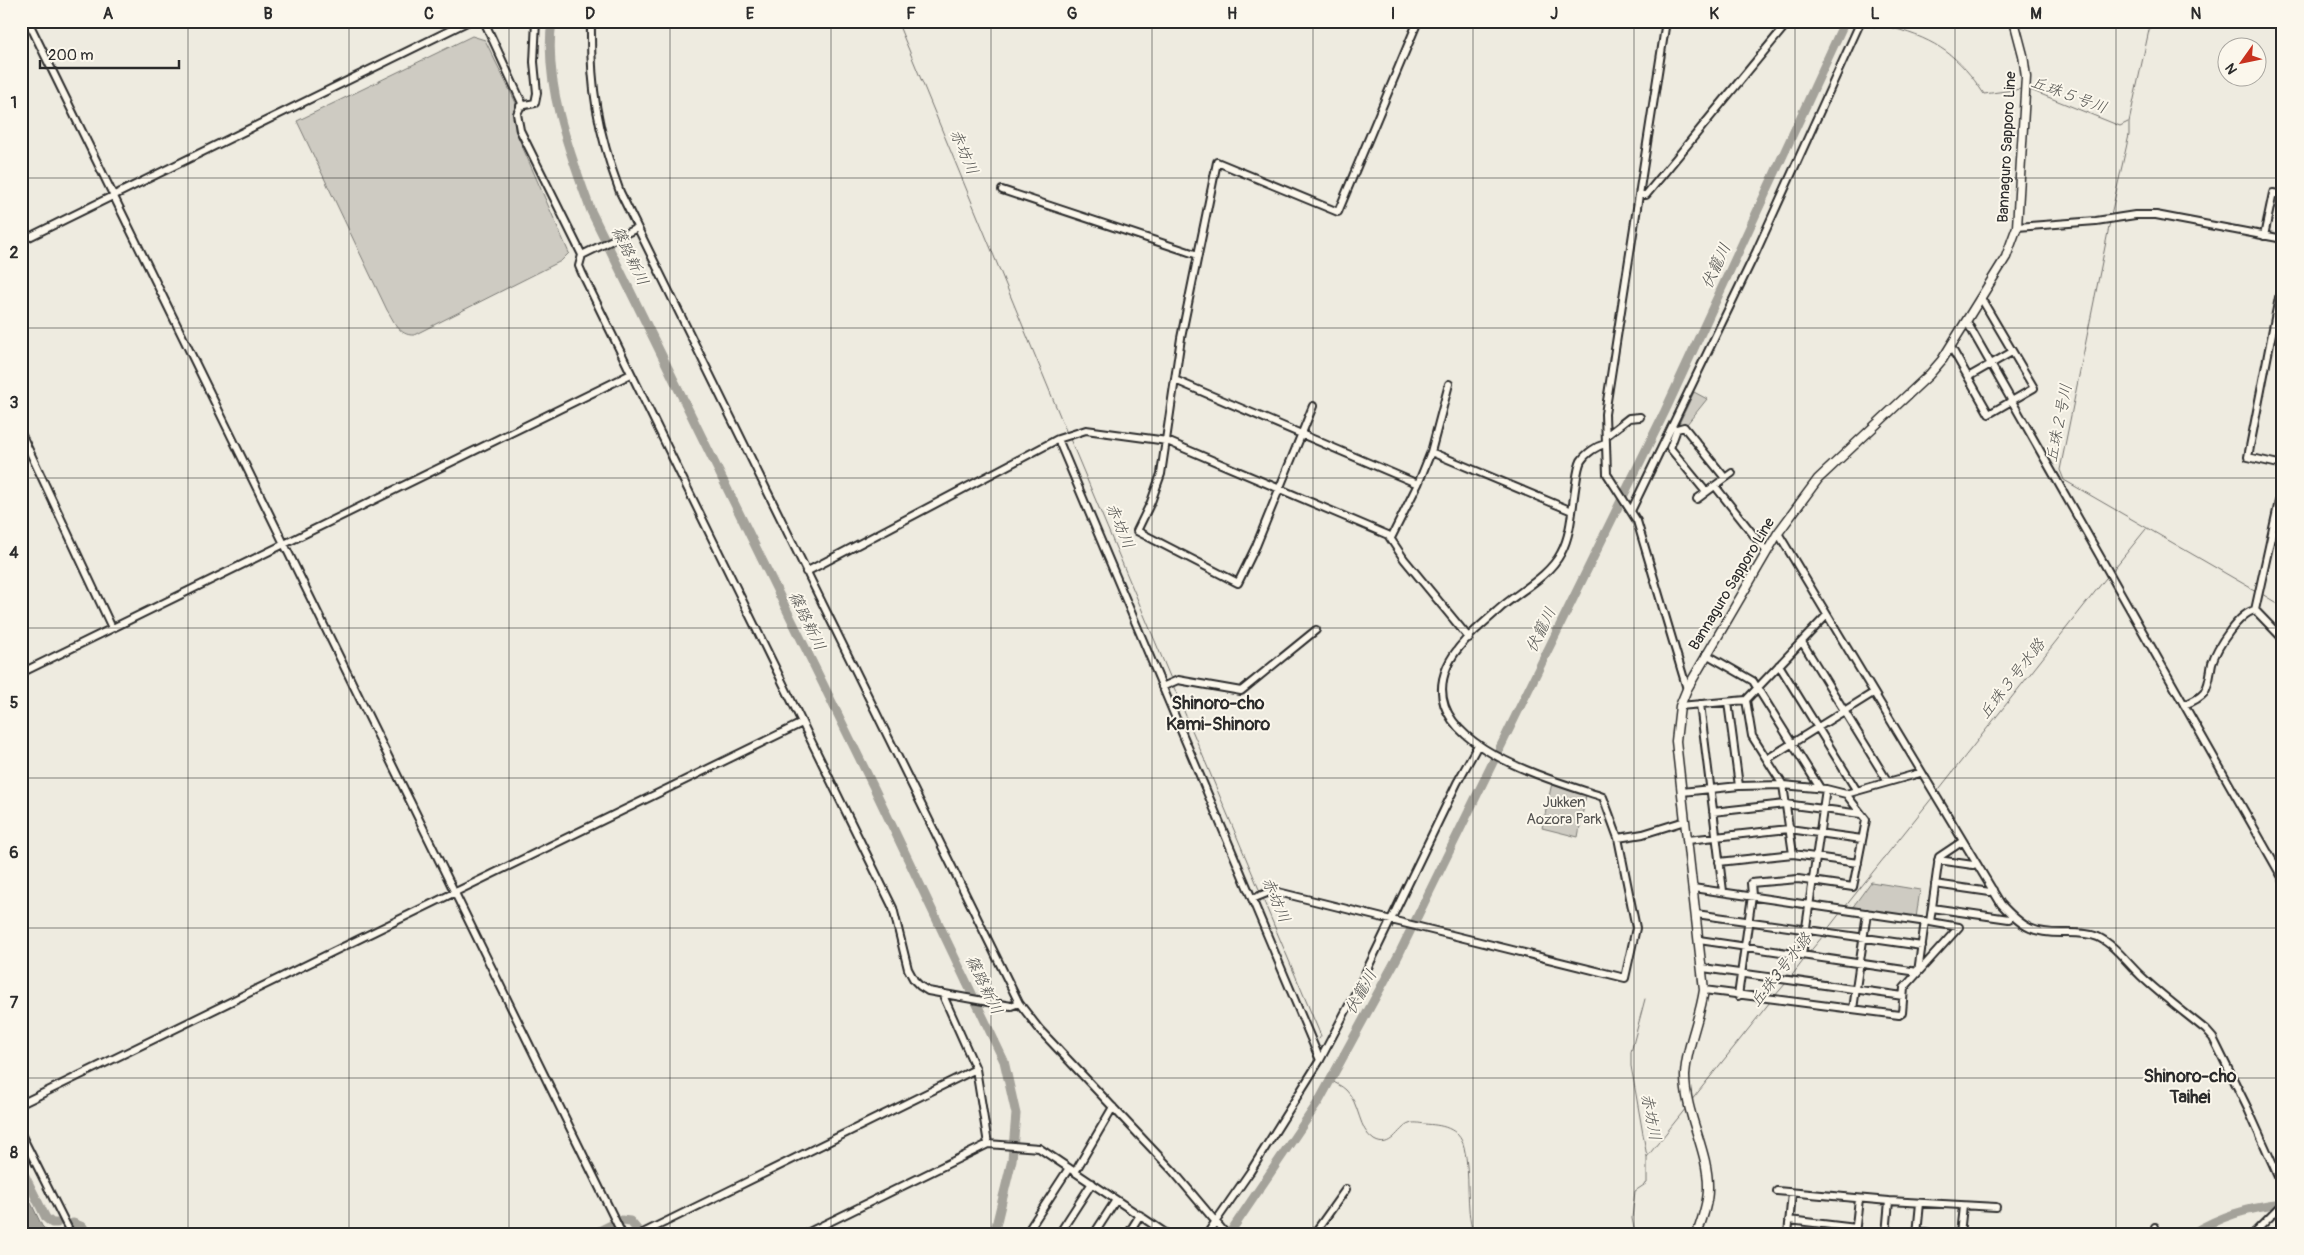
<svg xmlns="http://www.w3.org/2000/svg" width="2304" height="1255" font-family="Pangolin,'Klee One',sans-serif">
	<rect width="100%" height="100%" fill="#eeebe0"/>
	<filter id="ink" filterUnits="userSpaceOnUse"><feTurbulence type="fractalNoise" baseFrequency=".02" numOctaves="2"/><feDisplacementMap in="SourceGraphic" scale="10" xChannelSelector="R" yChannelSelector="G"/><feConvolveMatrix kernelMatrix="1 2 1 2 8 2 1 2 1" color-interpolation-filters="sRGB"/></filter>
	<g filter="url(#ink)">
		<path fill="#cecbc2" stroke="#7c7b76" d="M472,36L485,40L516,103L515,130L569,253L561,261L414,335C399,336 394,321 387,310L297,121Z
			M1694,392L1707,399L1687,424L1677,428Z
			M1552,783L1586,795L1578,837L1542,828Z
			M1871,882L1920,890L1916,918L1852,908Z"/>
		<path fill="#a4a29a" stroke="#74726e" d="M21,1182L42,1226L50,1234H21Z"/>
		<g fill="none" stroke-linecap="round" stroke-linejoin="round">
			<path stroke="#74726e" stroke-width="1" d="M897,21L1067,433
				M1863,23C1874,30 1882,25 1893,28C1937,40 1959,56 1984,94L2021,89
				M2028,89L2120,126L2128,122
				M2111,215L2129,135V122L2151,21
				M2110,222L2060,470L2064,480L2256,591
				M1070,439L1171,679
				M2112,571L2146,529
				M2262,594L2283,607
				M1173,685L1261,894
				M1936,793L2106,578
				M1262,897L1321,1036L1319,1039
				M1845,907L1932,798
				M1827,930L1841,912
				M1808,954L1823,936
				M1790,978L1806,957
				M1774,997L1786,983
				M1330,1080C1335,1083 1342,1086 1346,1090C1360,1103 1358,1130 1374,1140C1391,1150 1398,1128 1409,1124C1414,1122 1419,1123 1424,1124C1441,1125 1459,1127 1464,1147C1471,1175 1465,1205 1473,1234
				M1691,1101L1770,1002
				M1647,1157L1686,1108
				M1635,1234L1632,1218L1635,1191L1647,1183V1157L1631,1066V1052L1645,999"/>
			<path stroke="#a4a29a" stroke-width="9" d="M552,21C543,83 570,154 591,211L876,792L1004,1061L1016,1114L1012,1160L994,1234
				M21,1168L46,1218L52,1223H57
				M73,1223L83,1227L87,1234
				M593,1234L621,1220L630,1221L641,1234
				M1229,1234L1319,1101L1398,956L1665,411L1845,21
				M2191,1234C2221,1216 2247,1208 2283,1204"/>
			<defs>
				<path id="minor" d="M28,21L622,1234
					M484,21L522,103L517,114L520,130L582,255
					M591,21C590,87 597,130 620,192L1019,1003L1040,1030L1173,1171L1226,1234
					M1666,21L1605,414L1607,474L1637,521L1687,689
					M520,106L535,103L537,93L534,62L536,21
					M1002,190L1198,255
					M1639,195H1646L1789,21
					M2017,227L2096,221L2135,215H2156L2278,238L2283,241
					M637,228L582,255L579,266L582,273L893,908L908,969L914,980L920,986L928,991L1011,1006L1019,1003
					M2264,236L2273,193L2283,195
					M21,241L469,21
					M2283,277L2248,457L2283,465
					M1967,322L2283,879
					M1951,347L1989,414L2034,388L1981,298
					M1968,377L2012,352
					M1175,380L1418,484
					M1449,384L1431,452L1572,511
					M1313,406L1256,546L1238,583L1137,531L1151,502L1161,474L1181,338L1217,162L1338,212L1418,21
					M21,433L112,628
					M1606,436L1629,418L1640,417
					M1058,439L1320,1060
					M1605,444C1597,446 1586,453 1581,461C1578,467 1577,476 1576,483C1572,505 1572,533 1561,553C1548,578 1517,592 1497,611C1479,627 1456,645 1447,667C1414,744 1553,780 1603,797L1618,838L1643,834L1685,821
					M2283,483L2255,610L2283,639
					M1715,486L1767,552
					M1706,492L1670,448L1677,429L1684,427L1725,478
					M1697,499L1732,473
					M1631,511L1756,252L1861,21
					M1778,533L2001,904C2024,929 2034,934 2068,933C2078,933 2088,933 2098,937C2115,945 2127,963 2141,976C2161,995 2184,1012 2206,1030L2213,1038L2248,1109L2283,1187
					M1391,538L1418,484L1431,452
					M806,572L1058,439L1086,430L1167,441L1388,535L1404,559L1469,638
					M1802,642L1888,782
					M1706,654L1753,681L1820,788
					M1779,665L1857,791
					M21,673L631,374
					M1162,687L1178,680L1241,691L1316,630
					M1746,700L1752,736L1783,785L1793,854
					M1728,702L1739,786
					M1700,704L1723,891
					M2184,705C2192,702 2199,699 2204,693C2210,684 2210,673 2212,663C2217,647 2239,613 2255,610
					M1680,706L1746,700L1827,615
					M1767,759L1873,693
					M1682,792L1739,786L1783,785L1826,789L1846,794L1920,773
					M1713,812L1785,804L1861,814
					M1688,840L1789,829L1862,839
					M1938,860L1973,865L1976,863
					M1719,862L1793,854L1858,863
					M1935,884L1990,892L1993,890
					M1693,888L1927,922
					M1252,899L1272,891L1278,892L1625,978L1636,928L1618,838
					M1932,908L2009,919L2012,916
					M1696,914L1922,946
					M1699,940L1918,972L1925,921
					M1802,955L1826,789
					M1703,968L1903,996
					M1704,990L1899,1015L1902,1013L1904,988L1959,927L1930,922L1939,857L1963,841
					M942,993L976,1069L988,1144
					M1738,996L1752,896L1751,883L1798,879L1853,887L1866,820L1846,794
					M1853,1009L1867,913
					M21,1104L802,723
					M21,1134L71,1234
					M1075,1172L1113,1107
					M1777,1191L1889,1201L1996,1207
					M1789,1220L1856,1228
					M1917,1231L1937,1234
					M641,1234L976,1069
					M805,1234L988,1144L1039,1148L1167,1234
					M1026,1234L1069,1168
					M1059,1234L1092,1183
					M1094,1234L1116,1200
					M1128,1234L1140,1215
					M1207,1234L1250,1172L1320,1060L1358,988L1457,783L1478,745
					M1314,1234L1346,1189
					M1788,1234L1792,1193
					M1855,1234L1859,1199
					M1886,1234L1889,1201
					M1917,1234L1920,1203
					M1960,1234L1963,1206
					M2155,1234V1227
					M2253,1234L2283,1204"/>
				<path id="major" d="M1697,1234C1702,1219 1708,1204 1708,1189C1709,1151 1685,1115 1685,1076C1686,1047 1700,1019 1704,990L1676,741L1680,706L1687,689L1778,533L1818,479L1929,375L1942,360L2006,257L2017,227L2026,77L2023,55L2014,21"/>
			</defs>
			<use href="#minor" stroke="#2b2b2b" stroke-width="10"/>
			<use href="#major" stroke="#2b2b2b" stroke-width="11"/>
			<use href="#minor" stroke="#fbf7ec" stroke-width="6"/>
			<use href="#major" stroke="#fbf7ec" stroke-width="8"/>
		</g>
	</g>
	<path fill="none" stroke="#2b2b2b" stroke-width="1" stroke-opacity="0.55" d="M188,21V1234M349,21V1234M509,21V1234M670,21V1234M831,21V1234M991,21V1234M1152,21V1234M1313,21V1234M1473,21V1234M1634,21V1234M1795,21V1234M1955,21V1234M2116,21V1234M21,178H2283M21,328H2283M21,478H2283M21,628H2283M21,778H2283M21,928H2283M21,1078H2283"/>
	<g text-anchor="middle" dominant-baseline="central" stroke-width="4" stroke-linejoin="round" paint-order="stroke">
		<g font-size="15" fill="#2b2b2b" stroke="#fbf7ec">
			<text transform="translate(2007 147) rotate(-87)">Bannaguro Sapporo Line</text>
			<text transform="translate(1732 584) rotate(-59)">Bannaguro Sapporo Line</text>
		</g>
		<g font-size="15" fill="#545351" stroke="#fbf7ec">
			<text x="1564" y="802">Jukken<tspan x="1564" dy="17">Aozora Park</tspan></text>
		</g>
		<g font-size="16" font-style="italic" fill="#555552" stroke="#fbf7ec">
			<text transform="translate(2069 95) rotate(20)">丘珠５号川</text>
			<text transform="translate(964 152) rotate(67)">赤坊川</text>
			<text transform="translate(630 256) rotate(64)">篠路新川</text>
			<text transform="translate(1716 266) rotate(-65)">伏籠川</text>
			<text transform="translate(2059 423) rotate(-79)">丘珠２号川</text>
			<text transform="translate(1120 526) rotate(67)">赤坊川</text>
			<text transform="translate(807 621) rotate(64)">篠路新川</text>
			<text transform="translate(1541 630) rotate(-64)">伏籠川</text>
			<text transform="translate(2012 679) rotate(-52)">丘珠３号水路</text>
			<text transform="translate(1276 900) rotate(67)">赤坊川</text>
			<text transform="translate(1781 970) rotate(-52)">丘珠3号水路</text>
			<text transform="translate(984 985) rotate(64)">篠路新川</text>
			<text transform="translate(1361 992) rotate(-61)">伏籠川</text>
			<text transform="translate(1651 1117) rotate(79)">赤坊川</text>
		</g>
		<g font-size="18" font-weight="bold" fill="#2b2b2b" stroke="#fbf7ec">
			<text x="1218" y="703">Shinoro-cho<tspan x="1218" dy="21">Kami-Shinoro</tspan></text>
			<text x="2190" y="1076">Shinoro-cho<tspan x="2190" dy="21">Taihei</tspan></text>
		</g>
	</g>
	<rect width="2304" height="1255" fill="none" stroke="#fbf7ec" stroke-width="55"/>
	<g transform="translate(2242 62) rotate(237)"><circle r="24" fill="#fbf7ec" stroke="#a8a59f"/>
	<path d="M0-4L9 19L0 12L-9 19Z" fill="#c8321e"/>
	<text y="-8" font-size="14" font-weight="bold" text-anchor="middle" fill="#2b2b2b">N</text>
	</g>
	<path d="M40 60v8h139v-8" fill="none" stroke="#2b2b2b" stroke-width="2.5"/>
	<text x="48" y="60" font-size="15" fill="#2b2b2b" stroke="#fbf7ec" stroke-width="4" paint-order="stroke">200 m</text>
	<rect x="28" y="28" width="2248" height="1200" fill="none" stroke="#2b2b2b" stroke-width="2"/>
	<g font-size="16" text-anchor="middle" font-weight="bold" fill="#2b2b2b">
		<text x="108" y="19">A</text>
		<text x="268" y="19">B</text>
		<text x="429" y="19">C</text>
		<text x="590" y="19">D</text>
		<text x="750" y="19">E</text>
		<text x="911" y="19">F</text>
		<text x="1072" y="19">G</text>
		<text x="1232" y="19">H</text>
		<text x="1393" y="19">I</text>
		<text x="1554" y="19">J</text>
		<text x="1714" y="19">K</text>
		<text x="1875" y="19">L</text>
		<text x="2036" y="19">M</text>
		<text x="2196" y="19">N</text>
		<text x="14" y="108">1</text>
		<text x="14" y="258">2</text>
		<text x="14" y="408">3</text>
		<text x="14" y="558">4</text>
		<text x="14" y="708">5</text>
		<text x="14" y="858">6</text>
		<text x="14" y="1008">7</text>
		<text x="14" y="1158">8</text>
	</g>
</svg>
